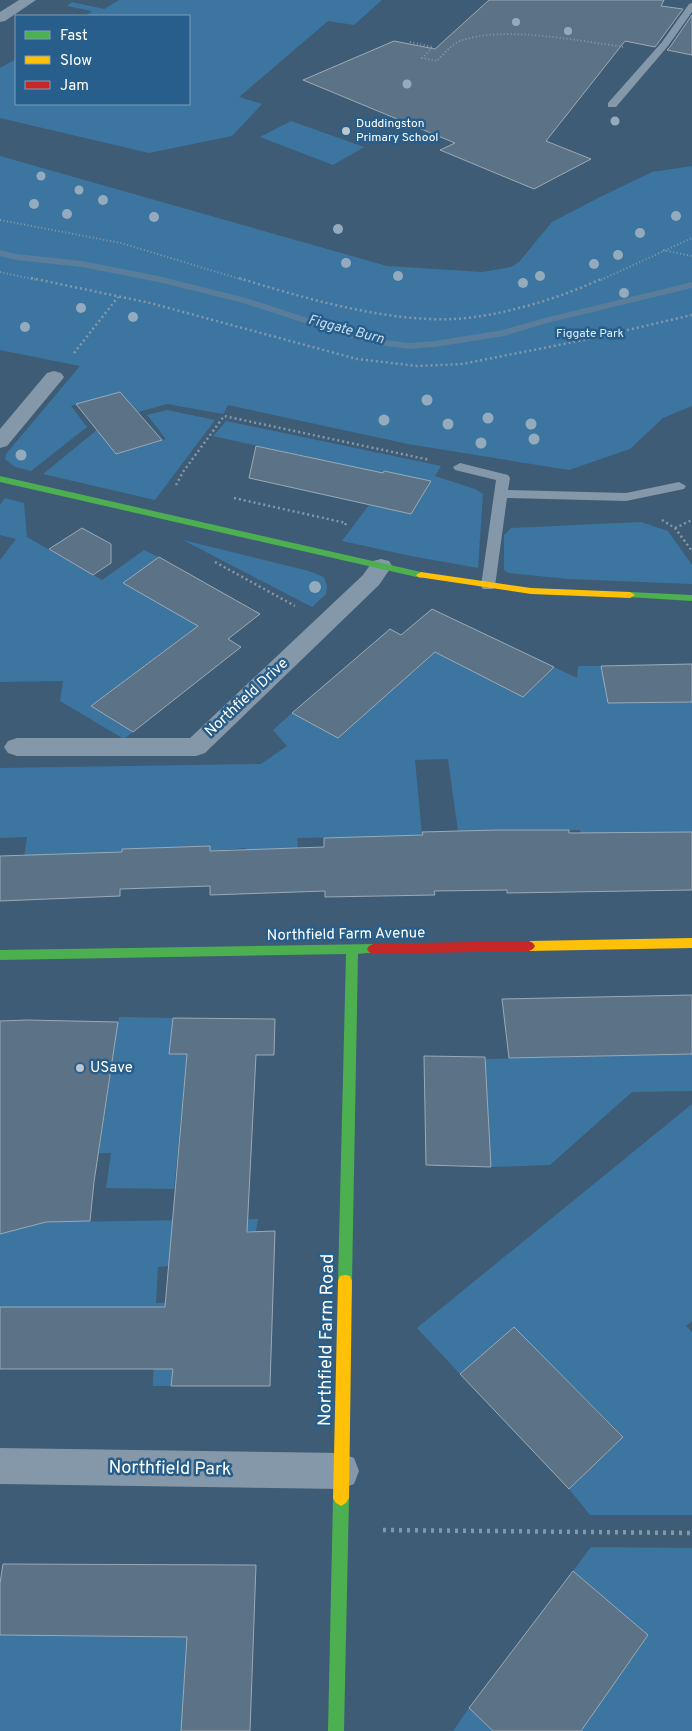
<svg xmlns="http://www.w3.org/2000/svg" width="692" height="1731" font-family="Overpass,sans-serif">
	<rect width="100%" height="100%" fill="#3e5c75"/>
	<path fill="#3d75a1" d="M119,0H382L354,25L328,21L239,97L262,104L232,136L149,153L0,118V68L16,59V104H189V16H79H86L92,11L67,6L72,2L104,9Z
		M291,121L364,147L333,165L260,137Z
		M0,156L387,266L482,272L511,267L519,262L552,222L600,197L652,172L692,166V406L663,418L630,449L569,470L408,444L228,405L223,414L167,404L138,412L119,392L71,406L87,427L31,471L15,467L5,459L6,454L80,366L0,350Z
		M167,410L215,420L155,500L43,474L97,430L116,454L166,439L147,415Z
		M226,421L441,466L435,476L475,489L483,494L478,568L411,556L342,541L369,505L411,514L430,481L384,471L382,473L213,436Z
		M5,498L24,503L27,537L102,580L144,550L159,557L123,583L200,624L91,706L133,732L124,739L60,701L63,681L0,682V560L16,539L0,535V505Z
		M641,522L668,531L692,565V584L568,579L508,573L504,570V535L511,528Z
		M183,540L309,571L324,577L327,586L326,594L312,607Z
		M435,652L523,697L554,667L577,678L578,666H601L609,703L692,702V832H672L637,842L635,832L581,833L580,830L458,831L448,759L415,760L422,835L396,836V847L358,837L297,838L298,848L246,850V848L210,851V846L122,849V852L22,871L27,837L0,838V768L261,764L287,746L273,730L292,713L338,738Z
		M119,1017L173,1018L169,1053L187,1054L174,1189L106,1188L111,1153H99Z
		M692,1054V1091L632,1092L550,1165L491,1167L485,1059Z
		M692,1104V1321L686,1326L692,1332V1515H590L569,1489L623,1436L514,1327L460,1374L417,1328Z
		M258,1219L256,1231H172L169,1266L158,1267L156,1303L198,1302L177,1321L171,1386H153L155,1308L0,1307V1223Z
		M591,1547L692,1548V1731H581L648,1635L573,1571Z
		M0,1635L187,1636L181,1731H0Z
		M469,1708L493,1731H453Z"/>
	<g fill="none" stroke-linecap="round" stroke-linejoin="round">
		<path fill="#597d9a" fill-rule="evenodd" d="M0,250L16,254L82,261L158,276L246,298L347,331L378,339L409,343L435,341L503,330L541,319L692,282V288L547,323L504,336L435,347L409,349L378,345L341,335L240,302L158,282L82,267L16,260L0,256Z"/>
	</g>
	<path fill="#5c7387" stroke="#99aab8" d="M489,0H664L661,6L683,9L655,47L625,41L546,141L591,159L534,189L440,150L455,143L303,80L394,41L435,49Z
		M692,15V55L667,50L670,47Z
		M120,392L162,440L116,454L76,404Z
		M256,446L383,473L384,471L431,481L411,514L249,478Z
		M82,528L111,544V563L93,575L49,549Z
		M159,557L260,614L228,639L241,647L133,732L91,706L198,626L123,583Z
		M432,609L554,667L523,697L435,652L338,738L292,713L390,629L401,635Z
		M692,664V702L608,703L601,666Z
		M497,830H569V833L692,832V890L507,893V890L434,891L435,895L325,897V891L210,895V886L120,889V896L0,901V856L122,852V849L210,846V851L324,847V838L423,835L422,832Z
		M692,995V1054L509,1058L502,999Z
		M173,1018L275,1019L274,1055H256L247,1232L275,1231L270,1386H171L173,1369H0V1307H165L187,1054H169Z
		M27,1020L118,1022L94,1182L90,1221L46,1222L0,1234V1021Z
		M424,1056L485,1057L491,1167L426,1165Z
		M514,1327L623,1437L569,1489L460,1374Z
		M3,1564L256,1565L250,1731H181L187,1637L0,1635V1583Z
		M573,1571L648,1635L581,1731H493L469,1708Z"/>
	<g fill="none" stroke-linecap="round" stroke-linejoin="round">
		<path stroke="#8598a9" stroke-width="2" stroke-dasharray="1 2.5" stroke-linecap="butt" d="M410,42L433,47L422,58L437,61C444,54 451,45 460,41C503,25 579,41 624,47
			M0,220L121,243L243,280
			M663,250L692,256
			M0,272L37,280
			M601,280L692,238"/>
		<path stroke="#8598a9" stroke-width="2.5" stroke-dasharray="2 3" stroke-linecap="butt" d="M31,278L150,303L357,359L417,366L462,364L589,339L692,315
			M239,278C303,298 386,322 453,319C499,317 561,298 603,278
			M74,353L118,297
			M176,485L183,472L224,416L430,460
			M234,498L346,523L345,526
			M662,520L675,528L692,551
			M675,528L692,520
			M215,562L295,606"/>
		<path stroke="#8598a9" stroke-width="4.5" stroke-dasharray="3 5" stroke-linecap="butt" d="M383,1530L692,1533"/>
		<path fill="#8598a9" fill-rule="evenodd" d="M692,3V12L668,46L616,107H608V103L662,42L689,4Z
			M460,463L508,475L510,478L508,490L626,493L679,482L686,486L684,489L626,501L507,498L495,586L493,589H483L481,586L496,480L455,470L453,467Z"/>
		<path fill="#8598a9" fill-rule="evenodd" d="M19,0H36L5,21L0,22V12Z
			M54,371L61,373L64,377L61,381L7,446L0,448V429L47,373Z
			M381,559L389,561L392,566L379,585L205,753L196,756H17L8,753L4,747L8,741L17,738H190L363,575L373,561Z
			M0,1448L341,1453L354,1458L359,1471L354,1484L341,1489L0,1484Z"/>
		<path fill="#4caf50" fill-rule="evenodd" d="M0,476L421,572L426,575L421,578L0,482Z
			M630,592L692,595V601L627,597L625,595Z
			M373,944L377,946L379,949L377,952L358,954L352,1281L350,1286L345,1287L340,1286L338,1281L346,954L0,960V950Z
			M341,1490L346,1493L349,1498L344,1731H328L333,1498L336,1493Z"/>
		<path fill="#ffc107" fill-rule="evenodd" d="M421,572L531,588L630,592L635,595L630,598L531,594L418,577L416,575Z
			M692,938V948L529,951L525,949L523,946L525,943L529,941Z
			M345,1275L350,1276L352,1281L349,1498L346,1503L341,1506L336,1503L333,1498L338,1281L340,1276Z"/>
		<path fill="#c62828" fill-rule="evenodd" d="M529,941L533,943L535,946L533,949L529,951L373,954L369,952L367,949L369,946L373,944Z"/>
	</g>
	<g fill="#94abbd">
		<circle cx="516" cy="22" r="4"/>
		<circle cx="568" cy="31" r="4"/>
		<circle cx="407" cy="84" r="4.5"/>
		<circle cx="615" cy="121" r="4.5"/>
		<circle cx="41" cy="176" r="4.5"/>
		<circle cx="79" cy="190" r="4.5"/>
		<circle cx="103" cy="200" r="5"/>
		<circle cx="34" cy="204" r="5"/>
		<circle cx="67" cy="214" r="5"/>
		<circle cx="676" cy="216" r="5"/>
		<circle cx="154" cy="217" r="5"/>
		<circle cx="338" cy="229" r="5"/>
		<circle cx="640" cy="233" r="5"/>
		<circle cx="618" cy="255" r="5"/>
		<circle cx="346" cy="263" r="5"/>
		<circle cx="594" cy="264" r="5"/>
		<circle cx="398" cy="276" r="5"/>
		<circle cx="540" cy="276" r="5"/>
		<circle cx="523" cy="283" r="5"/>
		<circle cx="624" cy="293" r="5"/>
		<circle cx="81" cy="308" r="5"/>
		<circle cx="133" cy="317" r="5"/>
		<circle cx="25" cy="327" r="5"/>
		<circle cx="427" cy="400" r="5.5"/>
		<circle cx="488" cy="418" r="5.5"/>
		<circle cx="384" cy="420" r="5.5"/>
		<circle cx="448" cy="424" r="5.5"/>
		<circle cx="531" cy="424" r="5.5"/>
		<circle cx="534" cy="439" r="5.5"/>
		<circle cx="481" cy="443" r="5.5"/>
		<circle cx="21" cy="455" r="5.5"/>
		<circle cx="315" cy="587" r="6"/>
	</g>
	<g fill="#bbc6cf" stroke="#285e8b" stroke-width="2">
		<circle cx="346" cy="131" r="5"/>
		<circle cx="80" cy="1068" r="5"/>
	</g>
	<g text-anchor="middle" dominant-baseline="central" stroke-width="5" stroke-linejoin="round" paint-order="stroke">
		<g font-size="12" fill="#fff" stroke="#285e8b" text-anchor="start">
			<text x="356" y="124">Duddingston<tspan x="356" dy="14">Primary School</tspan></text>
		</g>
		<g font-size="12" fill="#dbebf8" stroke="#285e8b">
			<text x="590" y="334">Figgate Park</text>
		</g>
		<g font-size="14" font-style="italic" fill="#c3ddf1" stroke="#285e8b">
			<text transform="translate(346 330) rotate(15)">Figgate Burn</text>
		</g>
		<g font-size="15" fill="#fff" stroke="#285e8b">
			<text transform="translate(247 698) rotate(-43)">Northfield Drive</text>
			<text transform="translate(346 935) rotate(-1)">Northfield Farm Avenue</text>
		</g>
		<g font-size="15" fill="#fff" stroke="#285e8b" text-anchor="start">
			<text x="90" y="1068">USave</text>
		</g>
		<g font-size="18" fill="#fff" stroke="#285e8b">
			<text transform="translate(327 1340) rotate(-89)">Northfield Farm Road</text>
			<text transform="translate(170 1469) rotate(1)">Northfield Park</text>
		</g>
	</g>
	<rect x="15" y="15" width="175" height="90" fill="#285e8b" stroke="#7e9eb9"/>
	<rect x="25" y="31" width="25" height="8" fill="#4caf50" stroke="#7e9eb9"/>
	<text x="60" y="40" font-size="15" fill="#ffffff">Fast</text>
	<rect x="25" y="56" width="25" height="8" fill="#ffc107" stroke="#7e9eb9"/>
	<text x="60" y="65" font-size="15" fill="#ffffff">Slow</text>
	<rect x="25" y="81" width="25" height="8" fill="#c62828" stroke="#7e9eb9"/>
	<text x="60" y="90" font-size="15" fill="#ffffff">Jam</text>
</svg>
